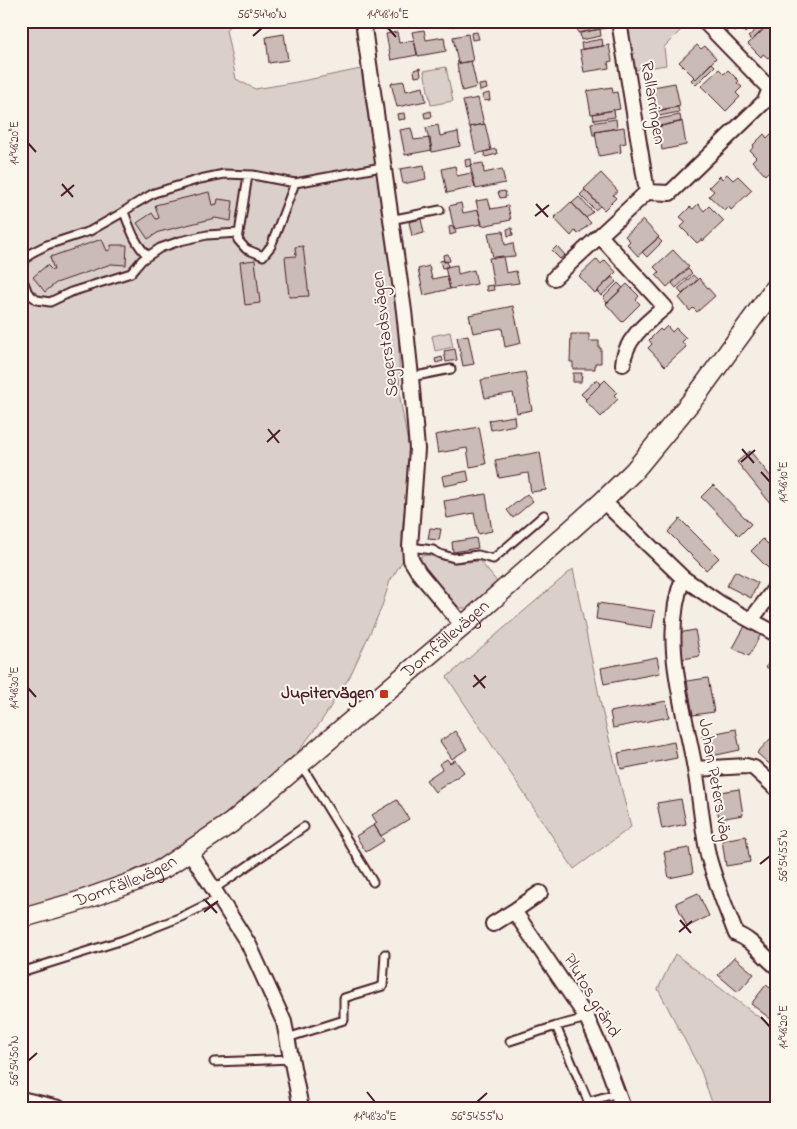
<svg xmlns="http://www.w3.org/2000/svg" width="797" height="1129" font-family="'Indie Flower',sans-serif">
	<rect width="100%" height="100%" fill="#f4eee4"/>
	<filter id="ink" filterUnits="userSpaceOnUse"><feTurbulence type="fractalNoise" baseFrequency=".02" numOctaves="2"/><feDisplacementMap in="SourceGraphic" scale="10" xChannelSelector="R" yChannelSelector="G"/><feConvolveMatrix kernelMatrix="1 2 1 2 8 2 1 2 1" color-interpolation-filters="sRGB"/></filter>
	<g filter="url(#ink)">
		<path fill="#dbd0c9" stroke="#92787a" d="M21,21H233L226,30L236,79L255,89L297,82L361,69L398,321L400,398L410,455L402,534L403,560L390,581L381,609L350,676L322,720L297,753L233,811L196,837L159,859L119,878L79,894L21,910Z
			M626,21H690L664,47L666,65L634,70Z
			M446,67L453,101L431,105L424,71Z
			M450,332L453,347L435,351L432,336Z
			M428,555L455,563L480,561L498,583L469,608H460L453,603L420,561L421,556Z
			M573,569L602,710L631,827L574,869L447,677Z
			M675,954L776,1030V1108H714L701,1071L658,989Z"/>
		<path fill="#cabbb6" stroke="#4a1f2b" d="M384,21H391L393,28L386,30Z
			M410,21H416L417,26L412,27Z
			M447,21H476V22L448,27Z
			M576,21H605L606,28L578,33Z
			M724,21H747L735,32Z
			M747,21H758L745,33L740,28Z
			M764,22L767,26L752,41L748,37Z
			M769,24L776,31V51L768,58L763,54L761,57L748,44Z
			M600,29L601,36L581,40L580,33Z
			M424,30L426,40L444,37L446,51L418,56L412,32Z
			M397,32L399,43L414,40L417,55L391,60L386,34Z
			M477,32L479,39L472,40L471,33Z
			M284,34L288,60L269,63L266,37Z
			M468,34L473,61L458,63L453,37Z
			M602,39L603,46L582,49L581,43Z
			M609,45L612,61L608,62L609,68L584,72L580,50Z
			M697,45L701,49L705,46L716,58L696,79L679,62Z
			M471,61L477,87L462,91L457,64Z
			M712,63L715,66L696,85L691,80L694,77L696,79Z
			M420,68L421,76L415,77L414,70Z
			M719,69L724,74L728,70L739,81L737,83L742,87L736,93L740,97L726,111L701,86Z
			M404,81L406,91L423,87L426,101L397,107L391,83Z
			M675,83L680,106L654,111L650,95L654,94L653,87Z
			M486,84L487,89L480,91L479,85Z
			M612,87L613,93L617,92L620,109L591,114L587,91Z
			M489,93L490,100L484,101L482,95Z
			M478,98L484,124L469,127L463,101Z
			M678,107L679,112L659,116L658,111Z
			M614,110L615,117L594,120L593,114Z
			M431,111L432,117L425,118L424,113Z
			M404,113L405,119L398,120L397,114Z
			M680,115L681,122L659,126L658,119Z
			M616,119L617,128L595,132L596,135H593L591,123Z
			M682,121L686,145L662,150L661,143L657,144L654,128Z
			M485,124L491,150L476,154L470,127Z
			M438,125L440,136L458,132L460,146L432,152L426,128Z
			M624,127L626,143L620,144L621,152L599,156L595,132Z
			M411,128L414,140L430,138L432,150L405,155L400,130Z
			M772,133L776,136V164L765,175L752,161L756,157L750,151L754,146L753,145L764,134L767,138Z
			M496,149L497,154L485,157L484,152Z
			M471,159L472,165L466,167L465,160Z
			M483,163L484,173L502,169L505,183L476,189L470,165Z
			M424,165L426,179L403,184L400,169Z
			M455,166L457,176L471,173L475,187L447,193L442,169Z
			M601,173L618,191L613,195L616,198L604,210L584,189Z
			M727,174L733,180L738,176L752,190L731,210L729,207L725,211L709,196L714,191L709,187L720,176L722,179Z
			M585,190L600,206L595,210L580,195Z
			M505,191L506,197L500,198L498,192Z
			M209,192L212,205L217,204L218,199L233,201L231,221L215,218L159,232L148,239L137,223L152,213L156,219L159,218L155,205Z
			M579,197L593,212L586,218L572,203Z
			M488,199L491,209L508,206L511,220L482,226L476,201Z
			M571,202L591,223L578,234L575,231L571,236L554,218Z
			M461,203L463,213L478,210L482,224L454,229L449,206Z
			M698,204L704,211L709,206L724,221L703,241L702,239L697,243L681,227L686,222L680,217L690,207L693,209Z
			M421,219L424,233L412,236L409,222Z
			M643,220L659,237L638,256L627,244L630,241L625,236Z
			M454,226L456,233L450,235L449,227Z
			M512,228L513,235L508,236L507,229Z
			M503,231L505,245L513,243L515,256L493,258L488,233Z
			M658,238L662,242L647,257L642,252Z
			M102,239L107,251L111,249V245H127L126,265L111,264L56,283L45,292L33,277L47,265L52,270H54L50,257Z
			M303,246L309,296L289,297L285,257L296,256L295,247Z
			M557,246L565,255L560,259L552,251Z
			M673,250L689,267L667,287L656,275L659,272L654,267Z
			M448,254L450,261L444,262L443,255Z
			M503,256L506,273L516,271L519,283L494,286L489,258Z
			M597,259L601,264L605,260L616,272L595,293L579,276Z
			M255,260L260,303L245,305L240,262Z
			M444,260V262L447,261L448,267L442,268L440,261Z
			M457,265L458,274L474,270L477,284L450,289L445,267Z
			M429,266L432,279L447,276L450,289L424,295L418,269Z
			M688,269L692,273L676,288L672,283Z
			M693,275L698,280L682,294L678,289Z
			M612,277L616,282L601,296L597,291Z
			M699,278L715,296L697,312L693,308L690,311L679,298Z
			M618,283L623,288L607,303L603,298Z
			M627,284L639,296L636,300L640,304L622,322L606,304Z
			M493,285L494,290L487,291L486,286Z
			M513,306L521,343L505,347L502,328L473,333L469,315Z
			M667,326L672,332L676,328L686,338L682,342L686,347L665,366L648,348L652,344L649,340L660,329L662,331Z
			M571,334H589V341H599V348H601V363H595V369H573V362H570Z
			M468,335L474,364L463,366L457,337Z
			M455,349L457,360L446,362L444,351Z
			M442,357L443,361L436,363L435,359Z
			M776,371V387L772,386Z
			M525,372L532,410L517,413L513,393L485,398L481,380Z
			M573,373H582L581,382H573Z
			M597,379L601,384L586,399L581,394Z
			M605,380L617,392L614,395L618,399L601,417L585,400Z
			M514,416L515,425L491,430L489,420Z
			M479,427L486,464L470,467L467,448L438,453L435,435Z
			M750,451L776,483V500L771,504L737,462Z
			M540,452L546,490L531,492L528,473L499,478L495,460Z
			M467,471L469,481L444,486L442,476Z
			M713,485L751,524L739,536L701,497Z
			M486,494L492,531L478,534L474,513L447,518L444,501Z
			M527,494L533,501L513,518L507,510Z
			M680,519L719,558L706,570L668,532Z
			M430,528L441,529L439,540L428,539Z
			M476,538L478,548L453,552L452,542Z
			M763,539L776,552V564L770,570L751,551Z
			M735,571L758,583L751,598L727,586Z
			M598,603L655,611L652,628L596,619Z
			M745,626L761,634L749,656L733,648Z
			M695,630L700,656L683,659L678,633Z
			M776,651V673L766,667Z
			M657,657L660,673L604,684L601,668Z
			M708,678L714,712L693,715L687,681Z
			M666,701L669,717L613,728L610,712Z
			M736,729L740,750L707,757L702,736Z
			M455,731L467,749L452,759L440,741Z
			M772,737L776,740V770L757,753Z
			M674,742L677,758L621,769L618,753Z
			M447,759L450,763L455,760L464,772L435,792L426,780L442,769L439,764Z
			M739,789L743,815L719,819L715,793Z
			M681,799L686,824L662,829L657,803Z
			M397,800L409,819L381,836L374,825L377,823L372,815Z
			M374,825L384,841L366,852L356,836Z
			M746,836L750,862L726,866L722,840Z
			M689,848L693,873L669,878L664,852Z
			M698,893L709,916L687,927L676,903Z
			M734,957L754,974L738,992L718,975Z
			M766,985L776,992V1016L772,1020L751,1004Z"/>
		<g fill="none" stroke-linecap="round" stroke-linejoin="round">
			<defs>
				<path id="lane" d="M248,175L238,240L246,249L263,256L271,246L295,183
					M124,212C130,228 135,244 148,256
					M390,220L440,210
					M239,233L207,235L180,241L160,248L142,260L131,273L71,292L50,302L37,300L28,293L21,275L23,263L31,253L47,245L90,231L120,214L135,204L154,193L200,179L224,174L253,175L295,183L382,167
					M411,377L451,369
					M410,547L433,550L440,554L454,558L478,555L493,559L544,515
					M302,766L373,882
					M214,889L304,827
					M21,972L123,940L181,917L220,898
					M556,1026L591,1108
					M287,1038L344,1020V998L383,986L385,954
					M510,1041L556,1026L587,1018
					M214,1062L292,1059
					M590,1101L618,1093"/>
				<path id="street" d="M363,21L404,311L411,377L417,449L410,547L411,560L419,573L463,626
					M619,21L647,192L670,193L765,101L770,89L704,21
					M600,236L665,307C647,322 624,340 623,364
					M554,278L647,192
					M603,501L683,578L721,604L776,634
					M683,578C660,639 684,707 695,769C700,797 702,826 708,855C715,882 726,908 736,934C752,939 763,956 776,966
					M751,620L776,587
					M695,769L746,766L754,768L776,788
					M190,852L249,945L284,1022L301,1108
					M540,893L514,911L587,1018L603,1054L623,1108
					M493,924L514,911
					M21,1099L59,1108"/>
				<g id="secondary">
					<path id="s1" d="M21,918L77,902L136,881L164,868L231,823L463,626L603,501L634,471L699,392L776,286"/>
				</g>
			</defs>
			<use href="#lane" stroke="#4a1f2b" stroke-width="11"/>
			<use href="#street" stroke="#4a1f2b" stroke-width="18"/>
			<use href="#secondary" stroke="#4a1f2b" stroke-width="22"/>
			<use href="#lane" stroke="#fbf7ec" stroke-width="7"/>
			<use href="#street" stroke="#fbf7ec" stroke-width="14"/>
			<use href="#secondary" stroke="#fbf7ec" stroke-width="19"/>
		</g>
	</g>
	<path fill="none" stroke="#4a1f2b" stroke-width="2" d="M388,28L396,37M253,36L262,28M28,143L36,152M62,184L73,197M61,196L74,185M536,204L548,217M535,216L549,205M268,429L279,443M267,442L280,430M742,449L754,463M741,462L755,450M761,472L770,482M474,675L485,688M473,687L486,676M28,688L36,697M760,864L770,856M205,900L217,913M204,912L218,901M680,920L691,933M679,932L692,921M761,1017L770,1027M28,1061L37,1053M367,1092L375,1102M477,1102L487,1093"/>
	<rect fill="#c8321e" stroke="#fbf7ec" stroke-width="2" x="379" y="689" width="10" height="10" rx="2.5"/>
	<g text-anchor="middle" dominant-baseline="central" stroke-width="4" stroke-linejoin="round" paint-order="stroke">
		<g font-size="18" fill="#4a1f2b" stroke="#fbf7ec">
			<text transform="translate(652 103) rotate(81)">Rallarringen</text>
			<text transform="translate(386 334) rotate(-97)">Segerstadsvägen</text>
			<text stroke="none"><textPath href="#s1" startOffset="515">Domfällevägen</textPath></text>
			<text transform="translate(714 780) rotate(80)">Johan Peters väg</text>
			<text stroke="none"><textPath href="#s1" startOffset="111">Domfällevägen</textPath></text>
			<text transform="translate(591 996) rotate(59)">Plutos gränd</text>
		</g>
		<g font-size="18" font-weight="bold" fill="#4a1f2b" stroke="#fbf7ec" text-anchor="end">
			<text x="374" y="694">Jupitervägen</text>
		</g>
	</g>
	<rect width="797" height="1129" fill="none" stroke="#fbf7ec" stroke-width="55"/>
	<rect x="28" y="28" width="742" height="1074" fill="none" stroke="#4a1f2b" stroke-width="2"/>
	<g font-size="12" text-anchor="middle" fill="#4a1f2b">
		<text x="262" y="18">56°54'40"N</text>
		<text x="388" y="18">14°48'10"E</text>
		<text transform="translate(14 143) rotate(-90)" y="4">14°48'20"E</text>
		<text transform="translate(783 482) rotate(-90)" y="4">14°48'10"E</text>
		<text transform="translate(14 688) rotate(-90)" y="4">14°48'30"E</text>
		<text transform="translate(783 856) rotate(-90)" y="4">56°54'55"N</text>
		<text transform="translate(783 1027) rotate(-90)" y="4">14°48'20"E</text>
		<text transform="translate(14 1061) rotate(-90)" y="4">56°54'50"N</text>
		<text x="375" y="1120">14°48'30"E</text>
		<text x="477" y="1120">56°54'55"N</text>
	</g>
</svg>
